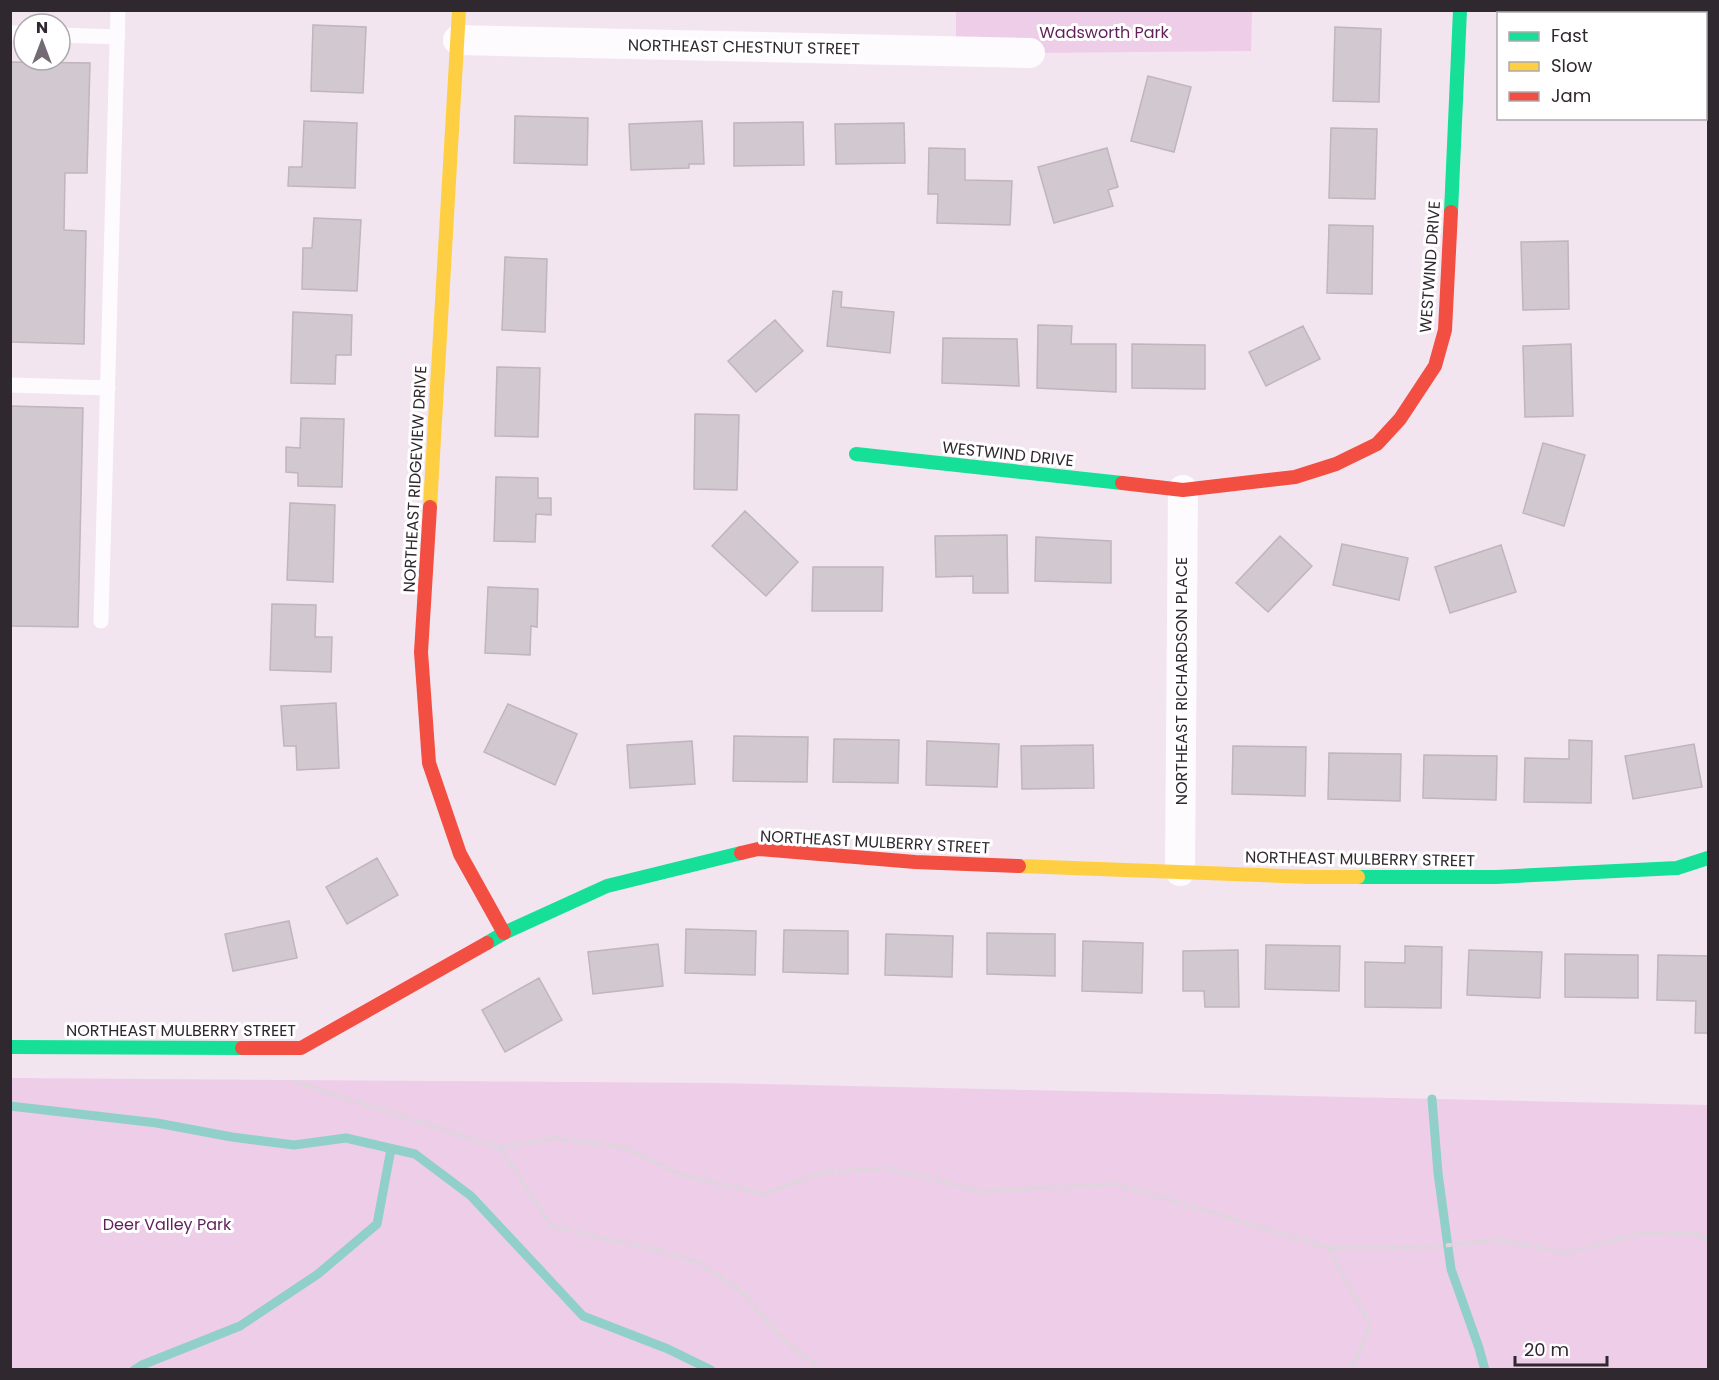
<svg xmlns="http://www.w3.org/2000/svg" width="1719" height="1380" font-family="Poppins,sans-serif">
	<rect width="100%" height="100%" fill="#f2e5f0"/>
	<path fill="#eecde9" d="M956,11H1252L1251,51L1030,53L956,51Z
		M11,1078L715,1083L1708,1105V1369H11Z"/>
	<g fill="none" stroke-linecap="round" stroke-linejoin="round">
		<path stroke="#91cfc9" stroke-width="9" d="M1432,1099L1438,1173L1451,1269L1479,1348L1485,1370
			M10,1106L157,1123L232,1137L294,1145L346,1138L415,1154L471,1196L583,1316L668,1349L711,1370
			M134,1370L142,1365L240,1326L318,1274L377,1224L391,1149"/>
	</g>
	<path fill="#d2c8d0" stroke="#beb5bd" stroke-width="1.5" d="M1535,10H1576V14H1535Z
		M313,25L366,27L363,93L311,91Z
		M1335,27L1381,29L1379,102L1333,101Z
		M10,62L90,63L87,173H65L64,230L86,231L84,344L10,342Z
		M1148,76L1191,87L1174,152L1131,141Z
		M515,116L588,118L587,165L514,163Z
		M304,121L357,123L355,188L288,186L289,167H302Z
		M702,121L704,164H689V168L631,170L629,124Z
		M803,122L804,165L734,166V123Z
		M904,123L905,163L836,164L835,124Z
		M1331,128L1377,129L1375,199L1329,198Z
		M929,148L965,149V180L1012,181L1010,225L937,223L938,194H928Z
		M1107,148L1118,187L1108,190L1113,206L1054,223L1038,167Z
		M314,218L361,220L357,291L302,289L303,248H312Z
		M1329,225L1373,226L1372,294L1327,293Z
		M1568,241L1569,309L1523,310L1521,242Z
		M505,257L547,259L545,332L502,330Z
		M833,291L842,292L841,307L894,312L890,353L827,346Z
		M293,312L352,315L351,355H336L335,384L291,383Z
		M775,320L803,351L756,392L728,361Z
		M1038,325L1072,326L1071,344H1116V392L1037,388Z
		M1303,326L1320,359L1266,386L1249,352Z
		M943,338L1017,339L1019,386L942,383Z
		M1132,344L1205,345V389L1132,388Z
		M1571,344L1573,416L1525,417L1523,346Z
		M497,367L540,368L538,437L495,436Z
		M10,406L83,408L78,627L10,626Z
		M695,414L739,415L737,490L694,489Z
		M301,418L344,419L342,487L298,486V473L286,472V447L300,448Z
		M1543,443L1585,455L1564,526L1523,513Z
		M496,477L538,478V498H551V515L536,514L535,542L494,541Z
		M290,503L335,505L333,582L287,580Z
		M745,511L798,562L766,596L712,546Z
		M1007,535L1008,593H973V576L936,577L935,536Z
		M1280,536L1312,566L1268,612L1236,583Z
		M1036,537L1111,541V583L1035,581Z
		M1342,544L1408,558L1399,600L1333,585Z
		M1501,545L1516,592L1450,613L1435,567Z
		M813,567H883L882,611H812Z
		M488,587L538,589L537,627L531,626L530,655L485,653Z
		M272,604L316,605L315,637H332L331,672L270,670Z
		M336,703L339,768L297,770L296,746H284L281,706Z
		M508,704L577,734L555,785L484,752Z
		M734,736L808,737L807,782L733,781Z
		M834,739L899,740L898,783L833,782Z
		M1569,740L1592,741L1591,803L1524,802L1525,758L1569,759Z
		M692,741L695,784L630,788L627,745Z
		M927,741L999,744L997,787L926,785Z
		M1694,744L1702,787L1633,799L1625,756Z
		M1093,745L1094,788L1022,789L1021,746Z
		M1233,746L1306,747L1305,796L1232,794Z
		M1329,753L1401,754L1400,801L1328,799Z
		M1424,755L1497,756L1496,800L1423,798Z
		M377,858L398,895L347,924L326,887Z
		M289,921L297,958L233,971L225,934Z
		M686,929L756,931L755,975L685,973Z
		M784,930L848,931V974L783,972Z
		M987,933L1055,934V976L987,974Z
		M886,934L953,936L952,977L885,975Z
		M1083,941L1143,943L1142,993L1082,991Z
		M658,944L663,986L593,994L588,952Z
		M1266,945L1340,946L1339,991L1265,989Z
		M1405,946L1442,947L1441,1008L1365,1007V962L1405,963Z
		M1238,950L1239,1007H1205L1204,991H1183V951Z
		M1469,950L1542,952L1540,998L1467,995Z
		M1565,954L1638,955V998L1565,997Z
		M1658,955L1708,956V1033H1695L1696,1001L1657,1000Z
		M539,978L562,1020L505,1052L482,1010Z"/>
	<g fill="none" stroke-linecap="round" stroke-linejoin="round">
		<path stroke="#dbd7db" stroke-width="4" stroke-dasharray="6 3" stroke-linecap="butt" d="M295,1081L299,1083L500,1148L554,1138L626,1148L682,1175L764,1194L824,1172L885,1168L981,1191L1117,1184L1329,1248L1431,1247L1499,1240L1566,1253L1638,1234L1693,1233L1708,1239
			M500,1148L552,1226L601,1238L657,1250L700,1263L744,1294L785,1342L824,1370
			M1329,1248L1370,1325L1355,1362L1349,1370"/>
		<path stroke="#fdfbfd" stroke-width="15" d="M10,33H24
			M60,35L118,37
			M10,385L108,388
			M101,621L118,10"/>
		<path stroke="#fdfbfd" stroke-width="30" d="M458,40L1030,53
			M1180,871L1183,490"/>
		<path stroke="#16e098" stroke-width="14" d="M1451,212L1460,10
			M856,454L1122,483
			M1358,877H1496L1677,868L1708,858
			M487,943L504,933L607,886L741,853
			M10,1047L242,1048"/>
		<path stroke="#ffcf43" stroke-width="14" d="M430,507L459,10
			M1019,866L1309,877H1358"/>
		<path stroke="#f24e42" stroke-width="14" d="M1122,483L1183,490L1295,477L1336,464L1377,444L1400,419L1435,366L1445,330L1451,212
			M430,507L421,652L429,763L460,854L504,933
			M741,853L758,849L915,862L1019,866
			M242,1048H301L487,943"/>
	</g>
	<g text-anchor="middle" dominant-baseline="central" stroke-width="6" stroke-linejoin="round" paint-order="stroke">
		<g font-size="16" fill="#601f5b" stroke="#fff">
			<text x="1104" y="32">Wadsworth Park</text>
			<text x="167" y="1224">Deer Valley Park</text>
		</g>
		<g font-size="16" fill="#30282f" stroke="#fff">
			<text transform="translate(744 47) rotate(1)">NORTHEAST CHESTNUT STREET</text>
			<text transform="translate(1430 267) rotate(-86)">WESTWIND DRIVE</text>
			<text transform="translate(1008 454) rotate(6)">WESTWIND DRIVE</text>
			<text transform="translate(415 479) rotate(-87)">NORTHEAST RIDGEVIEW DRIVE</text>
			<text transform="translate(1181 681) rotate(-90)">NORTHEAST RICHARDSON PLACE</text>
			<text transform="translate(875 842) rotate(3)">NORTHEAST MULBERRY STREET</text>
			<text transform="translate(1360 859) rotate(1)">NORTHEAST MULBERRY STREET</text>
			<text x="181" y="1030">NORTHEAST MULBERRY STREET</text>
		</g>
	</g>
	<rect width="1719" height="1380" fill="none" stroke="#30282f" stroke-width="24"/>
	<rect x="1497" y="12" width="210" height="108" fill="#ffffff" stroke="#aca9ac" stroke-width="1.5"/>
	<rect x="1509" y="32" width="30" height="9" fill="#16e098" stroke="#aca9ac" stroke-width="1.5"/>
	<text x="1551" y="42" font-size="18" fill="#30282f">Fast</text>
	<rect x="1509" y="62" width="30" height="9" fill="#ffcf43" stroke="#aca9ac" stroke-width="1.5"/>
	<text x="1551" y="72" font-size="18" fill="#30282f">Slow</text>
	<rect x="1509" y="92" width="30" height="9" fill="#f24e42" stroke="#aca9ac" stroke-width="1.5"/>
	<text x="1551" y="102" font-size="18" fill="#30282f">Jam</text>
	<g transform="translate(42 42)"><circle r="28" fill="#ffffff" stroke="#aca9ac" stroke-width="1.5"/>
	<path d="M0-4.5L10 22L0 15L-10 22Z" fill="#746a73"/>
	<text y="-9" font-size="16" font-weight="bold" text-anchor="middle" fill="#30282f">N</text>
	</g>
	<path d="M1515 1356v9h92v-9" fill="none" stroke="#30282f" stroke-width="3"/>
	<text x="1524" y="1356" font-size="18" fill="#30282f" stroke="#ffffff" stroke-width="4.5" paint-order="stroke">20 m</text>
</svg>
